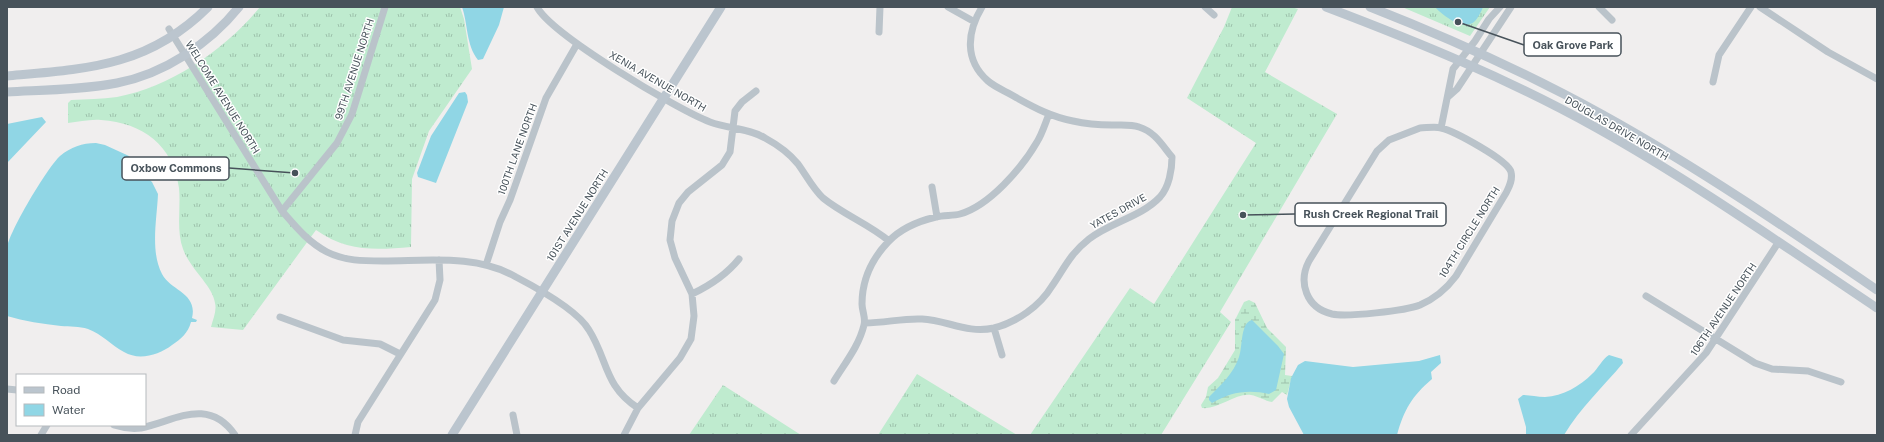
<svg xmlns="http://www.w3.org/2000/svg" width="1884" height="442" font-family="'Public Sans',sans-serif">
	<defs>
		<pattern id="grass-tufts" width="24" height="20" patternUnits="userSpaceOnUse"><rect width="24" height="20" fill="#bfebcf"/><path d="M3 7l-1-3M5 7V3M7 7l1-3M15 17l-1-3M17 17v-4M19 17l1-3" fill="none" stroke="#9dc1ab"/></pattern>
		<pattern id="wetland-marsh" width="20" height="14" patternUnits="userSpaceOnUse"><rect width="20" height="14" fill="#bfebcf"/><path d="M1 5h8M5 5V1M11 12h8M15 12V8" fill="none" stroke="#9dc1ab"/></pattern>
	</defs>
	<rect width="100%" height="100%" fill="#f0eeee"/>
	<path fill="url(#grass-tufts)" d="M260,7H460L464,19L472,69L429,131L412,179L411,247C375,250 347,252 316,230L243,330L211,327C213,319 217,311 215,303C213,286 190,269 183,249C176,230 181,207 179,188C173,145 143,123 101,120C90,119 79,122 68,123V103L71,100C86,99 102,99 117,97C171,87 226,49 260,7Z
		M1232,7H1291L1298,9L1265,72L1337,114L1220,312L1231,322L1161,435H1030L1130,288L1154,304L1256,143L1187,98L1224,27Z
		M1402,7H1490L1470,36Z
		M917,374L1017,435H878Z
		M723,385L801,435H689Z"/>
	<path fill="url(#wetland-marsh)" d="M1249,300L1255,303L1267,328L1286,347L1285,375L1292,376L1287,395L1282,392L1272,402C1265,401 1258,396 1251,395C1235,393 1218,410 1202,408L1201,405L1206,397L1208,387L1218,378L1235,350V320L1244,302Z"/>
	<path fill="#90d6e5" d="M462,7H504L499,25L483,59L478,60C466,45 468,24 462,7Z
		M1435,7H1483C1481,12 1478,18 1475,21C1464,32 1442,15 1435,7Z
		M465,92L467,95L468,102L436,183L418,177L417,173L431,136L459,93Z
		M42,117L46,122L7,163V124Z
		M96,143L105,145L129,156L139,170L152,182L158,194C157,219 150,251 162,274C171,291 198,293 192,318L197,320L196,322H191C188,333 181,339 172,345C159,355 139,361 124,352C111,345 102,334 88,329C79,326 70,327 61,326C43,324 24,321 7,316C7,294 4,270 7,248C9,232 47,168 60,156C71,147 82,143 96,143Z
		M1252,320L1278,346L1284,354L1276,390L1269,394C1248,389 1230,392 1212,403L1209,400V397C1220,386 1234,373 1239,357C1243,346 1240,323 1252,320Z
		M1440,355L1441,363L1431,372L1432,379C1412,396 1404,410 1397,435H1304L1289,407L1287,399L1291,378L1298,365L1305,361L1353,367L1419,361Z
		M1609,355L1622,359L1623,363C1603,387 1580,408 1564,435H1526V427L1518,399L1523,395C1530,395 1537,397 1545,397C1563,396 1580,386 1592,374C1598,369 1602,359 1609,355Z"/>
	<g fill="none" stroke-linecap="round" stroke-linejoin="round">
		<path stroke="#bac3ca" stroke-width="7" d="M537,7C552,35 678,110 710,122C728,129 749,128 765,138C778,145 789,153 798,164C806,175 813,189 823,198C844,215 869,224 889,241
			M948,7L973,21
			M1205,7L1214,15
			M1599,7L1612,20
			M1760,7L1828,52L1877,79
			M169,29L282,211C296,227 308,242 327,252C345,261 363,261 383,261C427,261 476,254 516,277C537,288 578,311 589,330C608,360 604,386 638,408
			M879,32L880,7
			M1713,82L1719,55L1751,7
			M1448,97L1457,89L1511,7
			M1420,128C1426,128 1435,126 1441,128C1454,131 1508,160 1511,172C1513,180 1509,187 1506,193L1456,276C1447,288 1434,299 1420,305C1405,311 1347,317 1332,314C1306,308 1298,282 1309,261L1377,151L1389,140Z
			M1441,128L1453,69L1475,41L1489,19L1500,7
			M932,187L937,217
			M282,211L337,143L352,114L385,7
			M486,265L500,222L510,200L546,98L577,44
			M692,294C711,285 726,275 739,259
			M1646,296L1755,363L1772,369L1808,371L1841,382
			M280,317L343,340L380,344L400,354
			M865,323C885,323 903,318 922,319C947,320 967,334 994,328C1017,322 1040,306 1052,286C1065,267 1070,254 1089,239C1111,222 1141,217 1160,197C1169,187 1172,170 1172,157C1162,145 1155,132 1139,127C1131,124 1121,125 1112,125C1099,125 1086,124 1073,121C1052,117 1035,108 1017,98C1008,92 996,88 988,81C964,60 967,32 982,7
			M994,328L1002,355
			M834,381C845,363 859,346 864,325C866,318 862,311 862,304C862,279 871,260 888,242C901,228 919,221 936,217C944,215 953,216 960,214C989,206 1022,168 1037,142C1042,134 1045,124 1049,114
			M7,389L17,390
			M513,415L517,435
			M114,425C123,428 132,429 141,428C175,421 208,396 235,435
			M41,435L47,425
			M355,435L358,422L435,300L440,280L439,260
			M624,435L638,408L680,358L691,339L694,316L692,294L675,258L670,240L672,221L679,203L688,192L722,165L730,152L735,111L742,102L756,91
			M1631,435L1706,353L1778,243"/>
		<path stroke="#bbc5ce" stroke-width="9" d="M1326,7C1418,42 1509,79 1595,127C1692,181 1784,246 1877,308
			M1370,7C1449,38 1527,73 1603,115C1697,167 1788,229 1877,290
			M7,76C86,69 148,67 208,7
			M7,92C43,90 81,90 117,83C164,74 209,44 239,7
			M452,435L721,7"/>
	</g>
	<g text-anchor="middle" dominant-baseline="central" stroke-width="3" stroke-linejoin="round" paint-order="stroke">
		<g font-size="10" fill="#47525a" stroke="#fff">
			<text transform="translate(354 69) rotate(-72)">99TH AVENUE NORTH</text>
			<text transform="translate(658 81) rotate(30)">XENIA AVENUE NORTH</text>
			<text transform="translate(223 97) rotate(58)">WELCOME AVENUE NORTH</text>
			<text transform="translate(1617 128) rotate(30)">DOUGLAS DRIVE NORTH</text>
			<text transform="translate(517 149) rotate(-70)">100TH LANE NORTH</text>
			<text transform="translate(1118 211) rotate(-29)">YATES DRIVE</text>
			<text transform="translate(577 215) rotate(-58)">101ST AVENUE NORTH</text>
			<text transform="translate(1469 232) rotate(-58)">104TH CIRCLE NORTH</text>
			<text transform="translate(1723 309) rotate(-56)">106TH AVENUE NORTH</text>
		</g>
	</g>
	<path fill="none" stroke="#47525a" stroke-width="1.5" d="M1458 22L1524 45M295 173L229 168M1243 215L1295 214"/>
	<g fill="#47525a" stroke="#fff" stroke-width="1.5">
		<circle cx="1458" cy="22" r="4"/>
		<circle cx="295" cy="173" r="4"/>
		<circle cx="1243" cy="215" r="4"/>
	</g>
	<g fill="#fff" stroke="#47525a" stroke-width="1.5">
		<rect x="1524" y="33" width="97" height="23" rx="4"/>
		<rect x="122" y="157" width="107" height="23" rx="4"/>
		<rect x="1295" y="203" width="151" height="23" rx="4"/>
	</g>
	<g font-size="11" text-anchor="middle" font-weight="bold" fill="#47525a">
		<text x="1573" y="49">Oak Grove Park</text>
		<text x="176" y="172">Oxbow Commons</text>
		<text x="1371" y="218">Rush Creek Regional Trail</text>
	</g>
	<rect width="1884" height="442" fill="none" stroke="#47525a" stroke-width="16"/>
	<rect x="16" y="374" width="130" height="52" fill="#ffffff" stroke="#b5babd"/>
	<rect x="24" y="387" width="20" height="6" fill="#bbc5ce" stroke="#b5babd"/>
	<text x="52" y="394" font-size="12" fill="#47525a">Road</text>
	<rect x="24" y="404" width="20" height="12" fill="#90d6e5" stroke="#b5babd"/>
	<text x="52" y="414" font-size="12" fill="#47525a">Water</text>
</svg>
